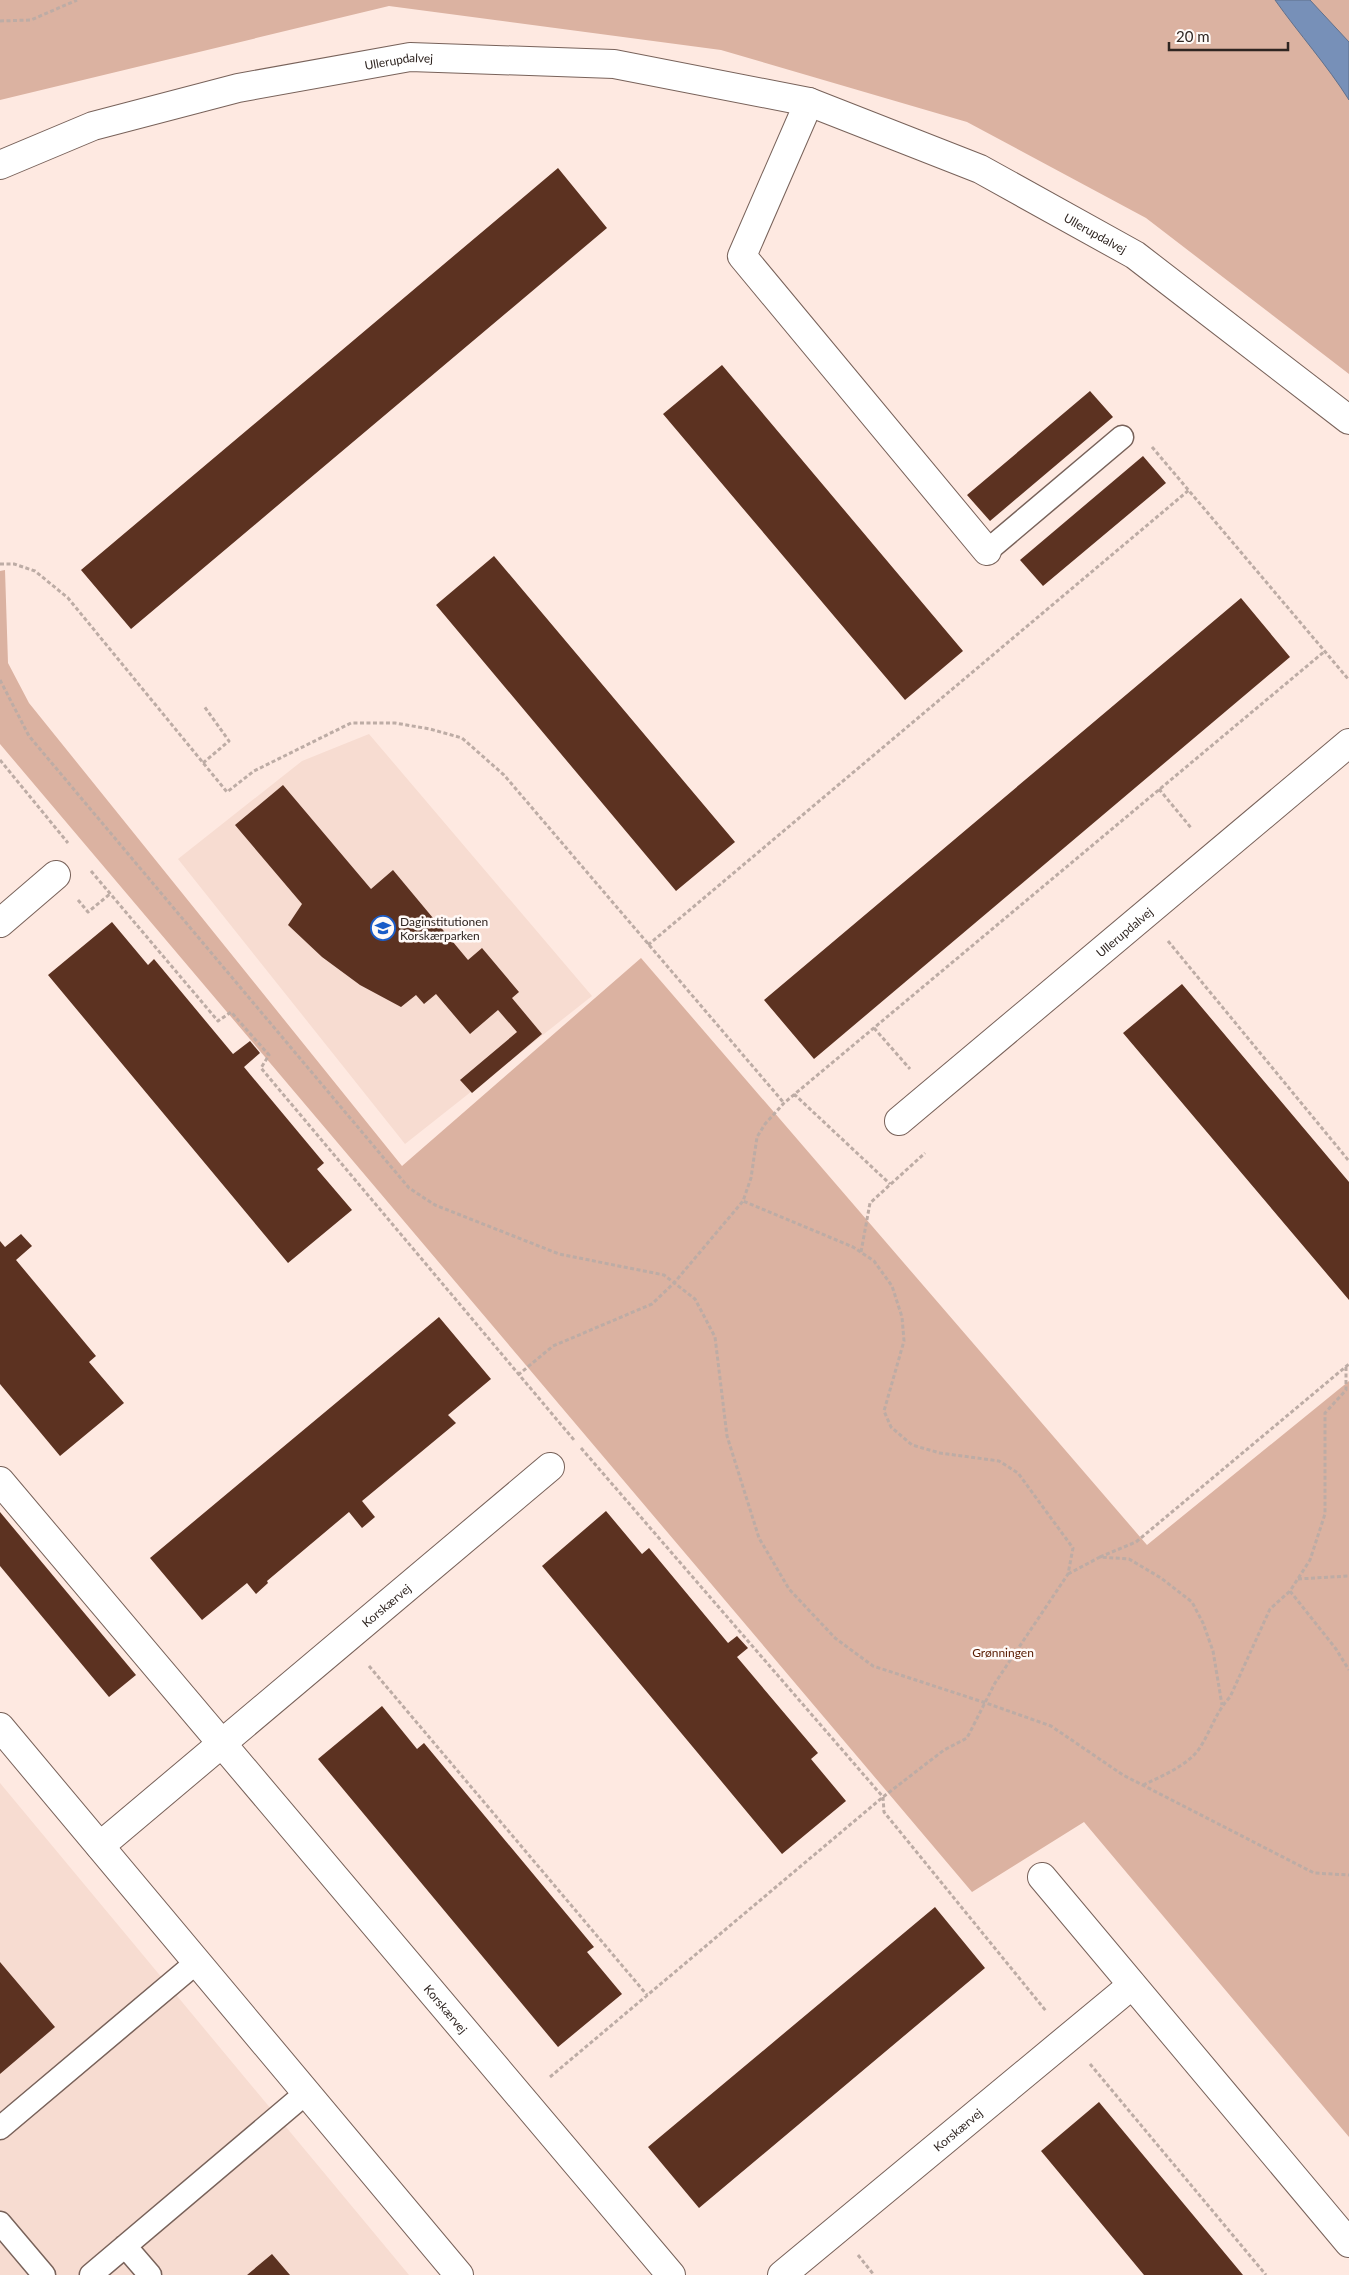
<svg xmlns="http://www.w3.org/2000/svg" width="1349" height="2275" font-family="Lato,sans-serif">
	<rect width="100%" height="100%" fill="#fee9e1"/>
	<path fill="#f7dcd1" d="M369,734L592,996L405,1144L178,859L302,761Z
		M0,1783L409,2275H0Z"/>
	<path fill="#dbb2a1" d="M0,0H1349V374L1146,218L967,122L721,50L389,6L0,100Z
		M5,570L8,663L29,703L402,1166L641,958L1147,1545L1349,1381V2137L1084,1822L972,1892L0,744V571Z"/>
	<path fill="#7790b8" stroke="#61708b" d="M1275,0H1310L1349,42V100C1327,65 1299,34 1275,0Z"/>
	<path fill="#5c3221" d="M558,168L607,228L131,629L81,570Z
		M722,365L963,651L905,700L663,414Z
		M1090,391L1113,417L990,521L967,495Z
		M1143,456L1166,483L1043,586L1020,560Z
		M494,556L735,842L676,891L436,605Z
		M1241,598L1290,657L814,1059L764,1000Z
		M283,785L371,889L393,870L468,960L482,948L519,992L512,998L542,1034L472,1093L460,1080L517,1032L498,1010L470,1034L436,994L424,1004L416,995L401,1007L360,985L322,957L288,925L302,904L235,825Z
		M112,922L148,965L154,959L233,1054L250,1041L260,1053L244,1067L324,1163L317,1169L352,1210L288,1263L48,975Z
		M1182,984L1349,1182V1300L1123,1033Z
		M21,1234L32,1246L16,1260L96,1356L89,1362L124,1403L60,1456L0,1384V1241L5,1247Z
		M439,1317L491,1379L448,1415L456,1423L362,1501L375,1517L362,1528L349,1512L267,1581L268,1583L256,1594L247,1583L202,1620L150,1558Z
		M606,1511L642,1554L649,1548L728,1643L737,1636L748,1648L737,1657L818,1753L811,1759L846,1801L782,1854L542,1566Z
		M0,1512L136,1675L109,1697L0,1566Z
		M382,1706L417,1749L424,1743L594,1947L587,1952L622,1994L558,2047L318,1759Z
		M935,1907L985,1968L699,2208L648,2147Z
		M0,1962L55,2027L0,2074Z
		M1099,2102L1243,2275H1144L1041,2151Z
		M272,2254L290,2275H247Z"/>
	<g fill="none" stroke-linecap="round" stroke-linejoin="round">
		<defs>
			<path id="lane" d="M987,551L1122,437
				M0,2128L197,1962
				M0,2223L44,2275
				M125,2246L150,2275
				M91,2275L306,2093"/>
			<g id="street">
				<path d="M809,102L742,256L987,551"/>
				<path d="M0,923L56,875"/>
				<path id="s1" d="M899,1121L1349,743"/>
				<path id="s2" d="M0,1481L671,2275"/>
				<path id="s3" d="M100,1846L550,1467"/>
				<path d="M1042,1877L1349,2243"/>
				<path id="s4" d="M782,2275L1132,1985"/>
			</g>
			<g id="secondary">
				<path id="s5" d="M0,165L93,126L238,88L410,57L614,64L809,102L980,169L1135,255L1349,420"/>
				<path d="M0,1727L459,2275"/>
			</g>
		</defs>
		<use href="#lane" stroke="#78625a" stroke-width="25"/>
		<use href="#street" stroke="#78625a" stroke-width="30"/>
		<use href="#secondary" stroke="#78625a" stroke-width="30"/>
		<path stroke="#bdaca5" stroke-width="3" stroke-dasharray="4 2.5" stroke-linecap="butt" d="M0,21L31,20L77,0
			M1152,447L1349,680
			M0,564H14L35,571L68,598L227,792L254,771L351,723H395L430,729L462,738L504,775L784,1103
			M0,680L29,736L409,1188L435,1205L559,1254L664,1275L695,1299L715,1337L727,1436L759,1538L789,1589L835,1638L873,1666L986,1703L1051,1726L1123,1775L1314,1873L1349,1875
			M0,760L68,843
			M203,763L229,741L204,706
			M1159,789L1192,829
			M91,871L218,1021L231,1012L269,1055L261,1068L574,1440
			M78,900L88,912L110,894
			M1168,941L1349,1161
			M648,945L1189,490
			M874,1028L910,1069
			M794,1094L890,1184
			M861,1252L870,1203L925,1153
			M1346,1367V1390L1325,1413V1514L1310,1560L1290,1591L1336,1649L1349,1670
			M518,1375L553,1346L652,1304L674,1283L743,1201L751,1178L757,1137L765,1124L784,1103L1325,651
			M581,1448L883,1797L884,1812L1046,2011
			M1100,1557L1136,1542L1349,1364
			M1068,1574L1100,1557L1129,1559L1161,1578L1192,1602L1203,1623L1213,1651L1222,1705
			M1298,1579L1349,1576
			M369,1666L647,1995
			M1143,1785C1160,1777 1179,1769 1193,1756C1207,1743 1214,1713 1230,1697L1270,1609L1290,1591
			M1090,2064L1266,2275
			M550,2077L883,1797L944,1750L967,1738L995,1683L1068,1574L1073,1548L1018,1473L999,1461L940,1453L912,1445L891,1427L884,1411L904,1341L902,1317L892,1286L874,1261L853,1247L743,1201
			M858,2255L874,2275"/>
		<use href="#lane" stroke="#fff" stroke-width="22"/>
		<use href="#street" stroke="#fff" stroke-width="28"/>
		<use href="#secondary" stroke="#fff" stroke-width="28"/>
	</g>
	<defs>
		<symbol id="school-ring" viewBox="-11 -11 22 22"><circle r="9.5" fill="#fffaf8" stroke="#1a5cc8" stroke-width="1.5"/><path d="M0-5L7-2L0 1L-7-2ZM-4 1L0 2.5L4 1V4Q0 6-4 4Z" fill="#1a5cc8"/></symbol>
	</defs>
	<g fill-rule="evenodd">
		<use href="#school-ring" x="369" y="914" width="28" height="28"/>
	</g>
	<g text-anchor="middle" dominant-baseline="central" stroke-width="5" stroke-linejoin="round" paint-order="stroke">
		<g font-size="12" fill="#2f2521" stroke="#fffaf8">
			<text stroke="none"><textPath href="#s5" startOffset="414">Ullerupdalvej</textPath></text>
			<text stroke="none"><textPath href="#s5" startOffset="1144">Ullerupdalvej</textPath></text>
			<text stroke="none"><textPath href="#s1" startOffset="294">Ullerupdalvej</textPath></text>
			<text stroke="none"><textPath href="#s3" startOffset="374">Korskærvej</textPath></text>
			<text stroke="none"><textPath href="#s2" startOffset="691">Korskærvej</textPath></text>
			<text stroke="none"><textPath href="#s4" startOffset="228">Korskærvej</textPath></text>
		</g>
		<g font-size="12" fill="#2f2521" stroke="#fffaf8" text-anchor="start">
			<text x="400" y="921">Daginstitutionen<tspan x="400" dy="14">Korskærparken</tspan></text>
		</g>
		<g font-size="12" fill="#581b00" stroke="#fffaf8">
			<text x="1003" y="1652">Grønningen</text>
		</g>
	</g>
	<path d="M1169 42v8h119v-8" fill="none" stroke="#2f2521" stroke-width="2.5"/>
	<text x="1176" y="42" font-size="15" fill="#2f2521" stroke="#fffaf8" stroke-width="4" paint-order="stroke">20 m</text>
</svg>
